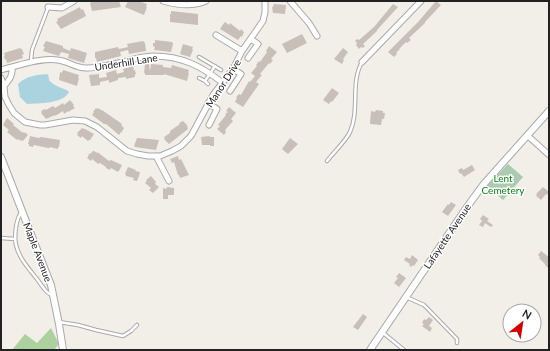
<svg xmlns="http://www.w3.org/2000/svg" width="550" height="351" font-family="Lato,sans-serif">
	<rect width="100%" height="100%" fill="#f2efe9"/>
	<path fill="#add19e" d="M51,328L59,344L54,350H12L25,334L37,343Z"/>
	<path fill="#aacbaf" d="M508,164L523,177L503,200L487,186Z"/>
	<path fill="#aad3df" d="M47,74C49,76 49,78 49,80C51,84 63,89 67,90L69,92C63,104 39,103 27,104L20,97L18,84C26,76 36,75 47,74Z"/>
	<path fill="#c7bfb8" d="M91,1H119L121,7L92,11L90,3H91Z
		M128,1H138L147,4L146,7H147L144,15L125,7Z
		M436,1L441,5L425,22V23L409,38L411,40L407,43L406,42L399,49H400L396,53L397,54L394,57L388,52L418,22Z
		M274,4L286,5L285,14L273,13L272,7H273Z
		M393,4L398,7L377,30V31L363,44L365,46L363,48L361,47L359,49L356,45L357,43L355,41L357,39L359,40L374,27Z
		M80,7L81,10L83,9L86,16L61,29L56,22L58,21L57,19Z
		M171,11L198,14V25L170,22V14H171Z
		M225,22L229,25L230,23L240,31L241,29L244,32L242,37L241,36L238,40L220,29L224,23Z
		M302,34L307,43L287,53L282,44Z
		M155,40L172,42L173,44L171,52L154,50L155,47L153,46V43H155Z
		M46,41L63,46V48L70,51L71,48L87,53L84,63L68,58L69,54L61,52L59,56L43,51L45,47L43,46Z
		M143,41L145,43L146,51L129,54L128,50L120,52L121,56L97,62L96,58H95V52L118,47L119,49L128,47L127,44Z
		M183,44L193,47L192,49L193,50L190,57L180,54Z
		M269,46L277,52L271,59L273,60L270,64L269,63L260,74L262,75L256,82L259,84L243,107L235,102L237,98L236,97L239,94L241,95L249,81L250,82L255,76L251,73L257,66L256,65L259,61L260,62L265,55L267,52L266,51Z
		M20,48L21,49H22L24,54L22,55L23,58L7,63L6,59L5,60L4,56H5L4,53Z
		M343,48L348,52L343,59L344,60L342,64L334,59Z
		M145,64H149L150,71L151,64L163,65V67L171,68L172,65L189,70L188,73H189L187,81L164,74V75H145V73H144Z
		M133,66L134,71L135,70L136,74H135V77L126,79V77L118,78V80L109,83V80L100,82V85L91,86L89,75L99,74V78L107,77L106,73L116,70L117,74L124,72L123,69Z
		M63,70L79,75L78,78H79L77,86L59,80L60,72L62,73Z
		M332,88L339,93L332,102L331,101L329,104L323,100Z
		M70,100L74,105L73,106L75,108L68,112V111L64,114L63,111L55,116V115L46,119L41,113L42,112L41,111L45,109L46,110L53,106L55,108L63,103L64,105Z
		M229,107L236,113L231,119L233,121L225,130L226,132L224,135L217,129L220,126L218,125L226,115L225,114L228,112L226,111Z
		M96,108L97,109L98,108L101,110H102L122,124L121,125L124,128L121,133V132L119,135L106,124H104L92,115L94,112H93Z
		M376,110L383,111V113H385L384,119H382L381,125L370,124L371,111L375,112Z
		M7,118L14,124L13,125L23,133V132L25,133V132L28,135L23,141L22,140L21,141L18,139L17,140L7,132L9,130L3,125Z
		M183,121L187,125L188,129L169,144L164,139L165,138L164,137L170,133V131L180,124L179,123Z
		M82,128L87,130L94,134L90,140H89L88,141L82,136L81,138L77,135L78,134L77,133Z
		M30,136L39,138L41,137L60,140L59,147H58V149L50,147V148H48L34,145L33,147L29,146V144H28Z
		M209,136L210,137H214V146H210V145H202L201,137Z
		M137,138L159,140L156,150L135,147L134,146Z
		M290,138L298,144L288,154L282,149Z
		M93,151H94L97,153V152L100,154L109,161L111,160L122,165L119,171H118V172L111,168L110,170L106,168V167L100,163L98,164L92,159L91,161L87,158L88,157V156L90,153V154Z
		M178,156L179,160L181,159L189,175L180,178L179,175H178L174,162L172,163L170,159Z
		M472,165L475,170L464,177L461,173L460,174L458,170L462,168L463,170Z
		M128,167L136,170L135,171L140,172L139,176L137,181L133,180L134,178L126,176V175L125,174Z
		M151,176L156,182L155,184L159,187L153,193L149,190L151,188L145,183L147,181L146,180Z
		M167,187L174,188V195H168V199H163V188L166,189Z
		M543,187L549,192L547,195L546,194L541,200L536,196L537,195L536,194Z
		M451,202L456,205L448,216L442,212L448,204L449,205Z
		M483,215L489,219L487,221L493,225L491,227L485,223L483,227L479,225L482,221L480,219Z
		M541,251L549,257V269L545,265V264L539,258L540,257L538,255Z
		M412,255L418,260L414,266L413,265L411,267L409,265L410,264L404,260L406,257L410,259Z
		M399,273L406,278L399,287L394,283L398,278L396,277Z
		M363,314L367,317L358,330L353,327Z
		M429,317L433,320L429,326L432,328L430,332L422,326L424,324L422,323L424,319L426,320Z"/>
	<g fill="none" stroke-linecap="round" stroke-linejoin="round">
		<defs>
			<path id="service" d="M199,57L221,70
				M31,61L32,50L48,8
				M199,78L205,81L215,66
				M205,81L208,84
				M327,161C333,153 346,141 350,132C360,110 350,83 362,62
				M22,212C16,217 14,237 16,245C19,258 29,269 37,279C40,283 43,288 47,292C49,294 50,294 52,295
				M1,238L15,239
				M406,297L424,305L457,339V343
				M59,322L78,325L96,330L123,336L131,331L137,325
				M382,332L404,350"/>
			<path id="minor" d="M163,1C177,5 193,7 206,1
				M290,1L309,23L317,36
				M48,7L62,8L74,1
				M216,35L242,51
				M248,58L258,44L251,39
				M362,62L421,1
				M1,70C7,68 13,67 19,65C31,62 45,58 58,60C68,61 77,69 87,68C100,68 111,64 123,62C133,59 143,56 153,56C182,56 201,66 223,83
				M1,78L4,86L5,97L9,105L14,113L25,122L40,125H45L73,120L85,121L97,127L127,151L137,154L148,156H160L172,151L181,146L191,136L213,95L233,69L242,51L263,21L265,12V1
				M4,86C9,80 13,76 12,67
				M230,91L241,74L233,69
				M208,103L217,109L209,125
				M528,136L549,155
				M156,156L169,181"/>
			<path id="tertiary" d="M1,157L36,247L51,285L59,324L63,350
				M370,350L467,207L483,185L549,111"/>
		</defs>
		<use href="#service" stroke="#a9a9a9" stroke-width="4.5"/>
		<use href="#minor" stroke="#a9a9a9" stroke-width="7"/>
		<use href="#tertiary" stroke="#a9a9a9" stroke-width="8"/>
		<use href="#service" stroke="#fff" stroke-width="2.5"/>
		<use href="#minor" stroke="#fff" stroke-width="5"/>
		<use href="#tertiary" stroke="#fff" stroke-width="6"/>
	</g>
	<g text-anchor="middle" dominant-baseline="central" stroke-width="3" stroke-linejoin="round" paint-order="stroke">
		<g font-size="10" fill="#222" stroke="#fff">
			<text transform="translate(126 62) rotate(-9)">Underhill Lane</text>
			<text transform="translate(223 83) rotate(-57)">Manor Drive</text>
			<text transform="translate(447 236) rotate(-56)">Lafayette Avenue</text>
			<text transform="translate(38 252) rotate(69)">Maple Avenue</text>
		</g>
		<g font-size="10" fill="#0c8416" stroke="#fff">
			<text x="503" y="178">Lent<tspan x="503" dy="12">Cemetery</tspan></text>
		</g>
	</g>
	<rect width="550" height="351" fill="none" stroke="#222222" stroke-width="4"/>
	<g transform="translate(522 323) rotate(30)"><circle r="19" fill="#ffffff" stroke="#a7a7a7"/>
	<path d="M0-3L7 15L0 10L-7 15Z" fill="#d40000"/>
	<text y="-6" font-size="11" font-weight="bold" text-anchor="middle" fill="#222222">N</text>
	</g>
</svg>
